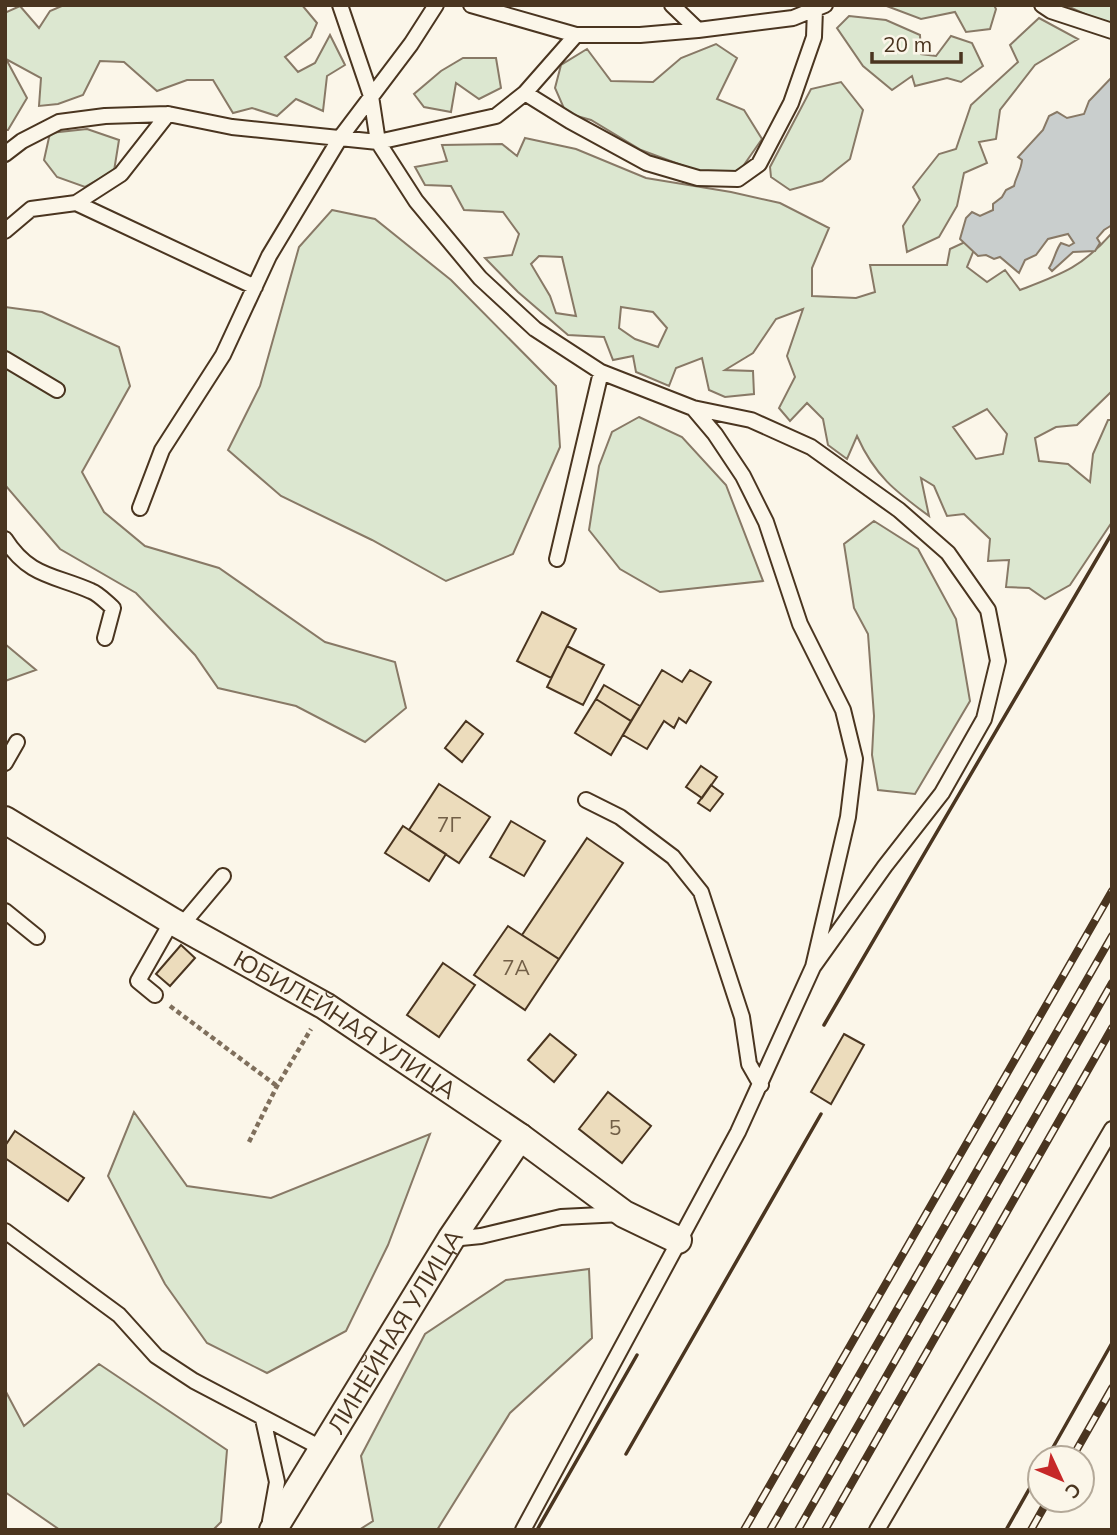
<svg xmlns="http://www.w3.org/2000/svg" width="1117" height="1535" font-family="Mulish,sans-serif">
	<rect width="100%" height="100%" fill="#fbf6e9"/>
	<path fill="#dce7d0" stroke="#887966" stroke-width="2" fill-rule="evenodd" d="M64,5H302L317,23L311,37L285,57L298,72L315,63L330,35L345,65L327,76L323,111L296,99L277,116L252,108L233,113L213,80H187L157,91L124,62L100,61L83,95L58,104L39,106L41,78L6,59L27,98L8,130H5V11L7,12L20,6L39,28L50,11Z
		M884,5H994L996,9L990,29L966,32L955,12L921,19Z
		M1065,5H1112V26L1109,25Z
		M849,16L886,20L920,35L921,54L936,56L951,36L972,43L983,66L961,82L947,78L915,86L912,76L892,90L863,66L837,28Z
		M1039,18L1078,39L1035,65L1000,110L996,139L979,142L987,163L964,173L957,206L939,237L907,252L903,226L920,200L913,187L939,154L956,149L971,105L1018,62L1010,45Z
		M716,44L737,58L717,99L744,110L762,139L739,172L708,175L641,150L591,120L566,113L555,88L561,65L587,49L611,81L653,82L681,58Z
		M463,58H496L501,88L479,99L456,83L451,112L424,107L414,94L441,71Z
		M841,82L863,110L850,159L822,181L790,190L771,177L770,167L811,89Z
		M87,129L119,140L114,171L85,187L57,177L44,160L50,133Z
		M525,138L576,149L646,178L731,192L780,203L829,228L812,268V296L856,298L875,292L870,265H947L950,249L980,235L967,267L987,282L1005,270L1020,290C1062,274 1081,268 1112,233V391L1077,425L1056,427L1035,438L1039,461L1068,464L1090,482L1093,454L1108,420H1112V522L1070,585L1045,599L1029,588L1006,587L1009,560L988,561L990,539L964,514L947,516L934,486L921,478L929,516C895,491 875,476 857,436L847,459L828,445L823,419L807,403L790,421L779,408L795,377L787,356L803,309L776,319L753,353L725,370L753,371L754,394L725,397L709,390L702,358L676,368L669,386L636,372L633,356L613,360L604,337L568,335L518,292L485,258L512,255L519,234L503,212L464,210L451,186L425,185L415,167L447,161L442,145L502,144L517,156ZM539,256L562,257L576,316L556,313L550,296L531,264ZM621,307L653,312L667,328L658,347L635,339L619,328ZM987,409L1007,434L1003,454L976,459L953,427Z
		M332,210L375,219L451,280L556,386L560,447L513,554L446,581L372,540L281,496L228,450L260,386L299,247Z
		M5,307L42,312L119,347L130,386L82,472L104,512L145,546L219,568L325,642L395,662L406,708L365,742L296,706L218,688L195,655L136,593L60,549L5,485Z
		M639,417L682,437L726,485L763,581L660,592L620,569L589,530L599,466L612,432Z
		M874,521L918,549L956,619L970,701L915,794L878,790L872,755L874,716L868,634L854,608L844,544Z
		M5,644L36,670L5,681Z
		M134,1112L187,1186L271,1198L430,1134L388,1245L346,1331L267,1373L207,1343L165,1284L108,1176Z
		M589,1269L592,1338L510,1413L437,1530H359L373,1521L361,1456L425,1334L506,1280Z
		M99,1364L227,1450L221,1522L213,1530H60L5,1492V1390L24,1426Z"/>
	<path fill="#c9cecd" stroke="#887966" stroke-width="2" d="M1112,77V225L1104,230L1097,238L1100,243L1095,251L1073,252L1052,271L1049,268C1054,261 1056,249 1061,243L1069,246L1074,243L1068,234L1048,239L1036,255L1025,260L1019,273L1000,257L994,259L986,255L978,256L960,239L966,218L972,212L980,216L993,210V204L1002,197L1006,190L1014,186C1016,176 1021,171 1022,160L1018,157L1043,130L1049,116L1057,112L1067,118L1084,114L1089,101Z"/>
	<path fill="#ecdcbc" stroke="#4a3520" stroke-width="2" d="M542,612L576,629L551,678L517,661Z
		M567,646L604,665L583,705L547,687Z
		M662,670L682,682L690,670L711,682L686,723L679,718L674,728L664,721L647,749L623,735Z
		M604,685L640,706L631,721L596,699Z
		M596,699L631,721L611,755L575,733Z
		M466,721L483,734L462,762L445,748Z
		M701,766L717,777L702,798L686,787Z
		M439,784L490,817L459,863L409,830Z
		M711,785L723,794L710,811L698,803Z
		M511,821L545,841L524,876L490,857Z
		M403,826L446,854L429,881L385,853Z
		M587,838L623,863L559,959L522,935Z
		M508,926L559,959L525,1010L474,975Z
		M181,945L195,958L170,986L156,974Z
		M443,963L475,985L439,1037L407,1015Z
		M550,1034L576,1055L554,1082L528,1060Z
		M844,1034L864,1045L831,1104L811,1092Z
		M608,1092L651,1126L622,1163L579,1129Z
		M15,1131L84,1178L68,1201L5,1158V1146Z"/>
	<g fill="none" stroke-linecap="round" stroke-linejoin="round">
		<defs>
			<path id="lane" d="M340,5L371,96L378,142L416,201L480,278L535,329L601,372L693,408L751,420L811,447L899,510L948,553L988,610L998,661L984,719L942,793L885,866L813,967
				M471,5L576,35H640L698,30L793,18L825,5
				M672,5L698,30
				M1042,5L1051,11L1112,31
				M525,93L570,121L647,163L698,178L738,179L759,164L791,103L814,37L815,9
				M5,154L22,141L59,122L105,116L168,114L232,127L378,142L496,116L525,93L576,35
				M76,203L255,287
				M5,231L31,209L76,203L121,174L168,114
				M5,359L57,390
				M140,508L162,450L223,355L269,256L340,138L411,44L436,5
				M5,539C29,577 55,575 91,591C99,594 106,602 113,608L105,638
				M557,559L601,372
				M5,763L17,742
				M586,800L620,817L673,857L701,892L742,1017L749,1064L761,1085
				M5,911L37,937
				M181,926L223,876
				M155,995L138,981L172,921
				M5,1231L119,1315L156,1356L194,1381L323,1449
				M451,1239L481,1236L561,1217L622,1214
				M263,1419L277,1482L270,1521
				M523,1530L738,1132L813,967L848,817L855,759L843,710L800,624L766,522L743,476L715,434L693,408
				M877,1530L1112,1129"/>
			<g id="street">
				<path id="s1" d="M5,820L172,921L325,1006L520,1137L624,1214L678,1240"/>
				<path id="s2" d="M273,1530L451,1239L520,1137"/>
			</g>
		</defs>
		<use href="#lane" stroke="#4a3520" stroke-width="18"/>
		<use href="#street" stroke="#4a3520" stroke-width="30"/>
		<path stroke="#7f6f5c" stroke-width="4.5" stroke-dasharray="5 3.5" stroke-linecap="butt" d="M170,1006L277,1086
			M249,1142L277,1086L311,1029"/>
		<use href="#lane" stroke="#fbf6e9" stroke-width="14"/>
		<use href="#street" stroke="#fbf6e9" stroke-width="26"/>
		<defs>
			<path id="rail" d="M1072,1458L1112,1388
				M744,1530L1112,891
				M770,1530L1112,936
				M798,1530L1112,983
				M825,1530L1112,1028
				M1031,1530L1048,1500"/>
		</defs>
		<use href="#rail" stroke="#4a3520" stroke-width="8"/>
		<use href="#rail" stroke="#fbf6e9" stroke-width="5" stroke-dasharray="16" stroke-linecap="butt"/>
		<path stroke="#4a3520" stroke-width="3.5" d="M824,1025L1112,533
			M626,1454L821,1114
			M1047,1458L1112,1343
			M537,1530L637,1355
			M1006,1530L1040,1470"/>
	</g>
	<g text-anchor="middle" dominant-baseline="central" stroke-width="5" stroke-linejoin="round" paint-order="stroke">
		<g font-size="21" fill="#725f47">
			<text x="449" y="824">7Г</text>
			<text x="516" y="967">7А</text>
			<text x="615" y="1127">5</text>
		</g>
		<g font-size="24" fill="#4a3520" stroke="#fbf6e9">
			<text stroke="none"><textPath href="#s1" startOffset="397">ЮБИЛЕЙНАЯ УЛИЦА</textPath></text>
			<text stroke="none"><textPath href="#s2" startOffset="233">ЛИНЕЙНАЯ УЛИЦА</textPath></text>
		</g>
	</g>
	<rect width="1117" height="1535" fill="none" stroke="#4a3520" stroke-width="14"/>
	<g transform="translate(1061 1479) rotate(134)"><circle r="33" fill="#fbf6e9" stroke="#b4a999" stroke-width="2"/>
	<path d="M0-5L12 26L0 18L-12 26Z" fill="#c62828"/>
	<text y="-10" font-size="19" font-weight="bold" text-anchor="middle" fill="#4a3520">С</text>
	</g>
	<path d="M872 52v10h89v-10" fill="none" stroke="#4a3520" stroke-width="3.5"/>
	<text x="883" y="52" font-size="21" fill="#4a3520" stroke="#fbf6e9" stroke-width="5" paint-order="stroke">20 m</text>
</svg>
